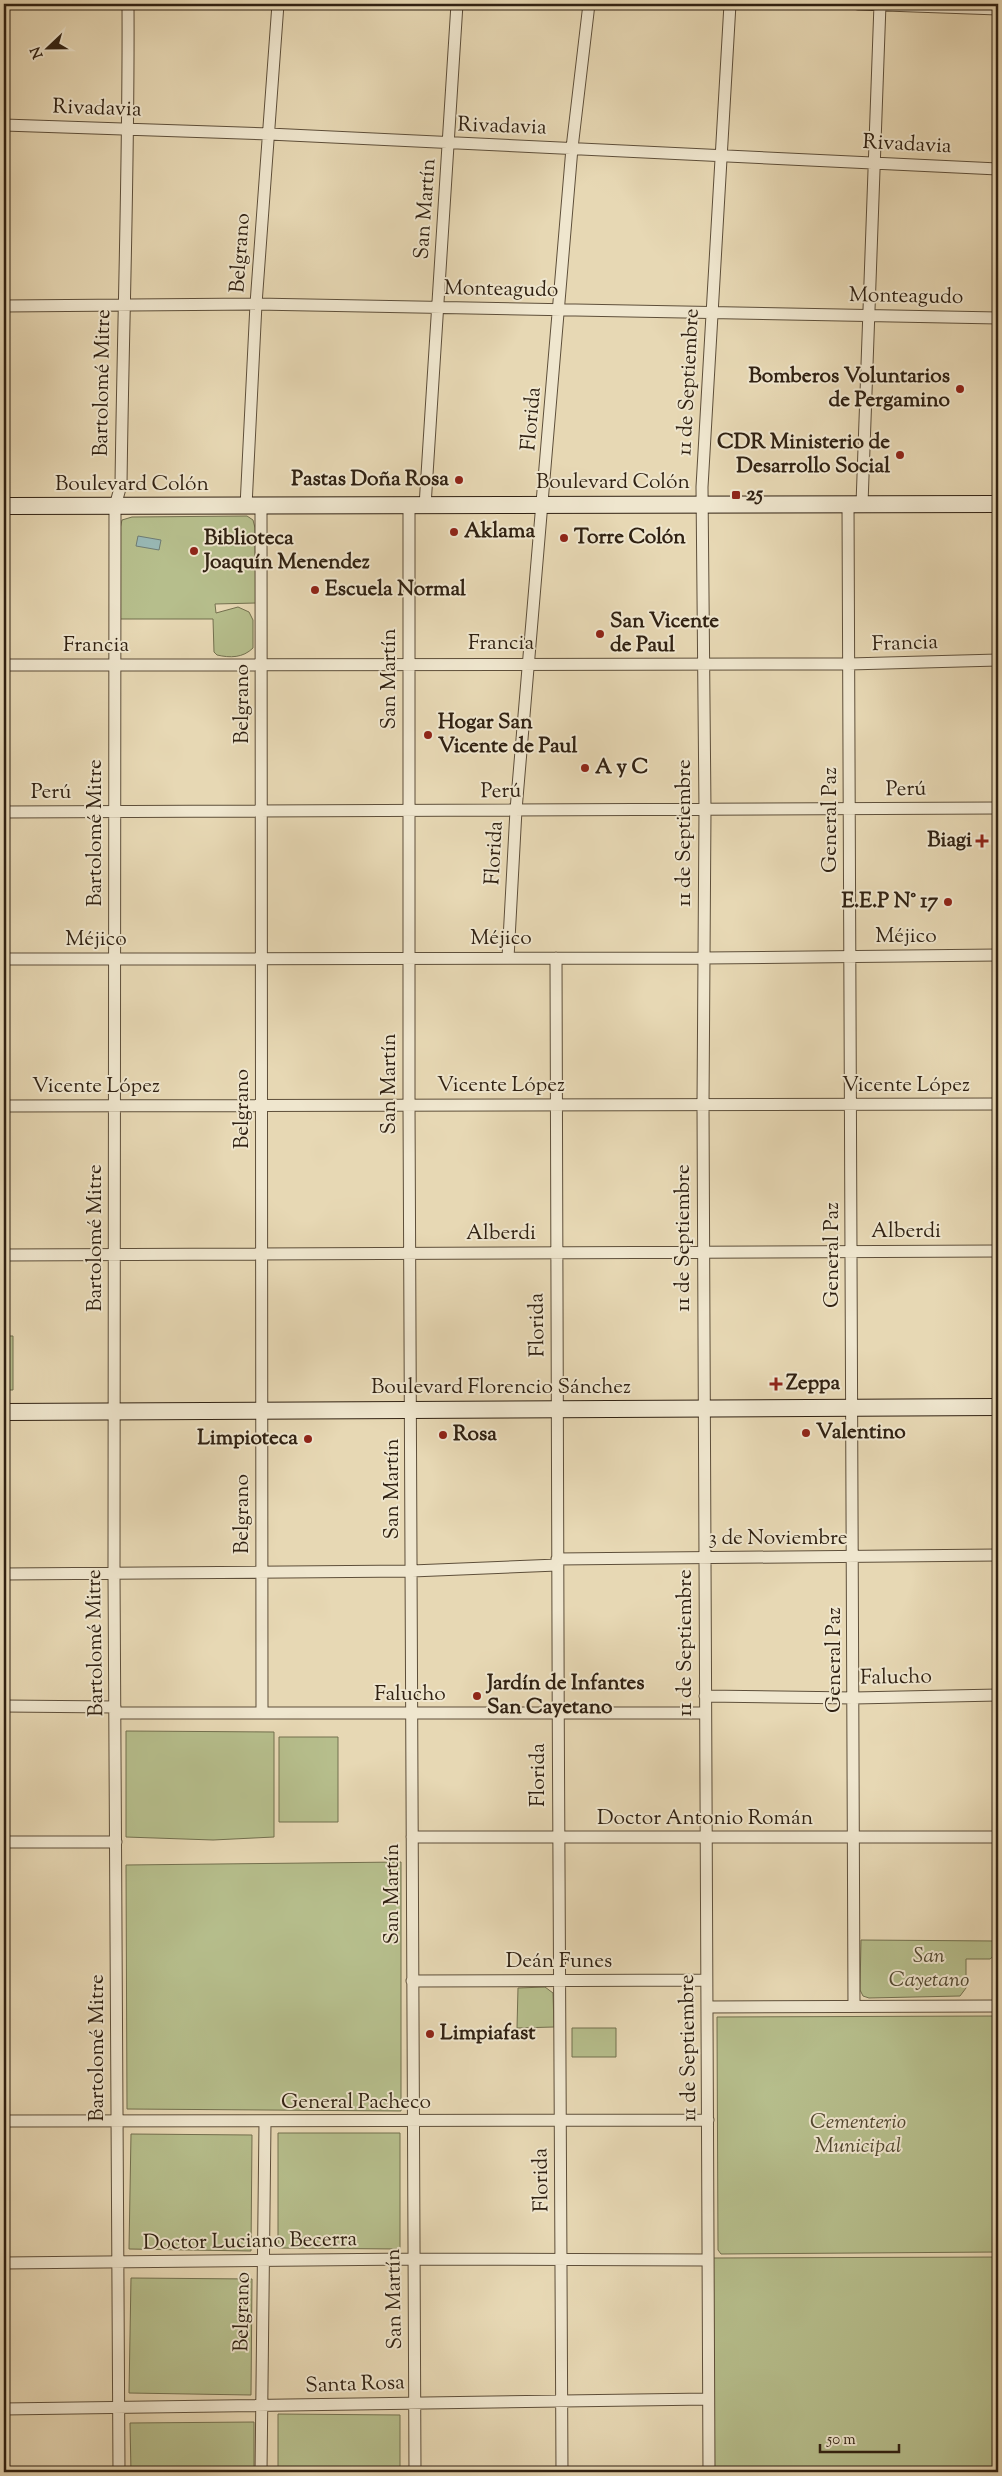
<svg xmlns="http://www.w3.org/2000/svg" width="1002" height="2476" font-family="'Sorts Mill Goudy',serif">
	<rect width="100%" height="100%" fill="#e7d8b4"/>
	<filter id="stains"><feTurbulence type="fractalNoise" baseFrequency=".004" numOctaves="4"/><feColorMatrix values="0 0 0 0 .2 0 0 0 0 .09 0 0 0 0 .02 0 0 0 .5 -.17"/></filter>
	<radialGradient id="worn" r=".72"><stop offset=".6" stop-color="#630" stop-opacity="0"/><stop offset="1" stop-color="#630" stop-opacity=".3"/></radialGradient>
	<path fill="#b6be8c" stroke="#73704f" d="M247,516L253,520L255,528L256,603L215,604L216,613L238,607L249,612L253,620V648C243,658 230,658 217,655L214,652L213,619H120V529L122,520L132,517Z
		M4,1336H13V1390H4Z
		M126,1731L274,1732V1837L213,1840L126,1837Z
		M279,1737H338V1822H279Z
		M401,1862V2111L127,2109L126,1865Z
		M861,1940L997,1941L996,1954L990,1959H966V1988L960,1996L869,1998L863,1996L860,1990Z
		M545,1987L553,1993L554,2027L517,2028L518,1988Z
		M998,2016V2252L721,2254L718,2250L717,2017Z
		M572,2028H616V2057H572Z
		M278,2133H400V2249L278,2248Z
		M131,2134L252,2135L251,2251L129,2249Z
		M998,2257L997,2472H714L713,2258Z
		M131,2278L252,2279L251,2395L129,2393Z
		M278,2414L400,2415V2472H278Z
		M254,2422V2472H131L130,2423Z"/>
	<path fill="#98b8b5" stroke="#6e7c74" d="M138,536L161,540L159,550L136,546Z"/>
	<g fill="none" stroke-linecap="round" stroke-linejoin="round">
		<defs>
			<path id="street" d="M858,4L998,9
				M4,125L269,134L998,169
				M4,306L256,304L998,318
				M848,504L854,2006
				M862,504L880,4
				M246,506L256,304L278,4
				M261,506L262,1712
				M409,506V1105L415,2472
				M425,506L457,4
				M4,665L849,664L998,660
				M4,812L998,808
				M508,958L516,810L572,148L589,4
				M556,958C556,1463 560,1967 562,2472
				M4,959L703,958L998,955
				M4,1106L998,1104
				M4,1255L998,1251
				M557,1559L998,1555
				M4,1574L412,1571L557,1565
				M705,1696L854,1698L998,1695
				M4,1706L115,1707
				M116,1713H705
				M412,1837H998
				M4,1842H116
				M412,1981L706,1980
				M707,2007L998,2006
				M4,2121L708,2120
				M4,2263L413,2259L707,2260
				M4,2409L708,2399
				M119,2472L114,1573L115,506L121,485C123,325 129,164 128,4
				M261,2472L265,2122
				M709,2472L703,1105L705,810L702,487L730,4"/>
			<path id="secondary" d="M4,506L998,504
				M4,1412L998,1407"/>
		</defs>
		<use href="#street" stroke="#5e4f3a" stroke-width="13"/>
		<use href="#secondary" stroke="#302112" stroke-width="18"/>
		<use href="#street" stroke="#efe6ce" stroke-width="11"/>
		<use href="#secondary" stroke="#efe6ce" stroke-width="16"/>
	</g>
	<g fill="#8f2418" stroke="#efe6ce" stroke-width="2">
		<circle cx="960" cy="389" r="5"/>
		<circle cx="900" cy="455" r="5"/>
		<circle cx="459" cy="480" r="5"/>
		<rect x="731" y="490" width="10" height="10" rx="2.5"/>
		<circle cx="454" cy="532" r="5"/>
		<circle cx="564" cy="538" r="5"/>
		<circle cx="194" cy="551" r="5"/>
		<circle cx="315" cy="590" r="5"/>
		<circle cx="600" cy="634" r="5"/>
		<circle cx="428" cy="735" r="5"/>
		<circle cx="585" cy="768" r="5"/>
		<path d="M979.5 833.5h5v5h5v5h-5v5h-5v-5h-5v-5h5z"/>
		<circle cx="948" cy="902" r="5"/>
		<path d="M773.5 1376.5h5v5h5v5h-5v5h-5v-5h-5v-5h5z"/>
		<circle cx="806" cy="1433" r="5"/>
		<circle cx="443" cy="1435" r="5"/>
		<circle cx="308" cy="1439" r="5"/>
		<circle cx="477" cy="1696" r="5"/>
		<circle cx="430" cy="2034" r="5"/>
	</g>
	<g text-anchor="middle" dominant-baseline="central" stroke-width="4" stroke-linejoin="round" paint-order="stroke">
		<g font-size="21" fill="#302112" stroke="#efe6ce">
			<text transform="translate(97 109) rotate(2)">Rivadavia</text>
			<text transform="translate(502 127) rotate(2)">Rivadavia</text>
			<text transform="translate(907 145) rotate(3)">Rivadavia</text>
			<text transform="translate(426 209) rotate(-86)">San Martín</text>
			<text transform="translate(241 253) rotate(-86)">Belgrano</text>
			<text transform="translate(501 290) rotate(1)">Monteagudo</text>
			<text transform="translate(906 297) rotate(1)">Monteagudo</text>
			<text transform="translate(689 382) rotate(-87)">11 de Septiembre</text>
			<text transform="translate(103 383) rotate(-89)">Bartolomé Mitre</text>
			<text transform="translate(532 419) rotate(-85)">Florida</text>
			<text x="613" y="483">Boulevard Colón</text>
			<text x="132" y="485">Boulevard Colón</text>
			<text x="501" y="644">Francia</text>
			<text transform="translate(905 644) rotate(-2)">Francia</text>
			<text x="96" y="646">Francia</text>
			<text transform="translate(390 679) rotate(-90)">San Martín</text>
			<text transform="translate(243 704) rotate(-90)">Belgrano</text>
			<text transform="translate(906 790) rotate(-1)">Perú</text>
			<text transform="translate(501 792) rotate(-1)">Perú</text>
			<text x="51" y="793">Perú</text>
			<text transform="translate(831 820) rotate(-90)">General Paz</text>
			<text transform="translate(96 833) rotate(-90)">Bartolomé Mitre</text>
			<text transform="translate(685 833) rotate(-90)">11 de Septiembre</text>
			<text transform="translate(495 853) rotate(-87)">Florida</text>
			<text x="906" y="937">Méjico</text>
			<text x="501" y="939">Méjico</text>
			<text x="96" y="940">Méjico</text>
			<text transform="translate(390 1084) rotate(-90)">San Martín</text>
			<text x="501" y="1086">Vicente López</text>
			<text x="906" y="1086">Vicente López</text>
			<text x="96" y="1087">Vicente López</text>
			<text transform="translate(243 1109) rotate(-90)">Belgrano</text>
			<text x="906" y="1232">Alberdi</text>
			<text x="501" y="1234">Alberdi</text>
			<text transform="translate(96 1238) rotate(-90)">Bartolomé Mitre</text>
			<text transform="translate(684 1238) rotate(-90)">11 de Septiembre</text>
			<text transform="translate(833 1255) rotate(-90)">General Paz</text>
			<text transform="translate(538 1325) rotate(-91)">Florida</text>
			<text x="501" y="1388">Boulevard Florencio Sánchez</text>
			<text transform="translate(393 1489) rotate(-90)">San Martín</text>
			<text transform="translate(243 1514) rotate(-90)">Belgrano</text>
			<text x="778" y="1539">3 de Noviembre</text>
			<text transform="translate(96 1643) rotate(-91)">Bartolomé Mitre</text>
			<text transform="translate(686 1643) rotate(-90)">11 de Septiembre</text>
			<text transform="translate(835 1660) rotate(-90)">General Paz</text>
			<text transform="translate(896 1678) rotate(-1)">Falucho</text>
			<text x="410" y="1695">Falucho</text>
			<text transform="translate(539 1775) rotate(-90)">Florida</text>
			<text x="705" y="1819">Doctor Antonio Román</text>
			<text transform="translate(393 1894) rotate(-90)">San Martín</text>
			<text x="559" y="1962">Deán Funes</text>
			<text transform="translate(98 2048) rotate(-90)">Bartolomé Mitre</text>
			<text transform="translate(689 2048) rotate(-91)">11 de Septiembre</text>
			<text x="356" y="2103">General Pacheco</text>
			<text transform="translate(542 2180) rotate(-91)">Florida</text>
			<text transform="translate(250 2242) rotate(-1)">Doctor Luciano Becerra</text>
			<text transform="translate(395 2299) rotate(-91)">San Martín</text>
			<text transform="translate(243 2312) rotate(-89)">Belgrano</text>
			<text transform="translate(355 2385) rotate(-2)">Santa Rosa</text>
		</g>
		<g font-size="21" font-weight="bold" fill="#302112" stroke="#efe6ce" text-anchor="start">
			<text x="950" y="377" text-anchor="end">Bomberos Voluntarios<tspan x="950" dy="24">de Pergamino</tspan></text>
			<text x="890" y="443" text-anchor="end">CDR Ministerio de<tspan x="890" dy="24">Desarrollo Social</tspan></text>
			<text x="449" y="480" text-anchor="end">Pastas Doña Rosa</text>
			<text x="746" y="495">25</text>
			<text x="464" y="532">Aklama</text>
			<text x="574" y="538">Torre Colón</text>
			<text x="204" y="539">Biblioteca<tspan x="204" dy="24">Joaquín Menendez</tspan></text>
			<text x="325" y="590">Escuela Normal</text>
			<text x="610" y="622">San Vicente<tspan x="610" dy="24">de Paul</tspan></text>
			<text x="438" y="723">Hogar San<tspan x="438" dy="24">Vicente de Paul</tspan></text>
			<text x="595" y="768">A y C</text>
			<text x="972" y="841" text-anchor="end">Biagi</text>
			<text x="938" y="902" text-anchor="end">E.E.P N° 17</text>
			<text x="786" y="1384">Zeppa</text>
			<text x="816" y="1433">Valentino</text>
			<text x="453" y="1435">Rosa</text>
			<text x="298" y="1439" text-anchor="end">Limpioteca</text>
			<text x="487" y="1684">Jardín de Infantes<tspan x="487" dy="24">San Cayetano</tspan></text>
			<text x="440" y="2034">Limpiafast</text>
		</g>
		<g font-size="21" font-style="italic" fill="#524830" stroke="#efe6ce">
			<text x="929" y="1957">San<tspan x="929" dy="24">Cayetano</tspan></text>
			<text x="858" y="2123">Cementerio<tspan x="858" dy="24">Municipal</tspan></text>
		</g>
	</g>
	<rect width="1002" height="2476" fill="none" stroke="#e7d8b4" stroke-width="20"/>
	<rect x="5" y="5" width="992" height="2466" fill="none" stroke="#302112" stroke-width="2.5"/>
	<rect x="10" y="10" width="982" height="2456" fill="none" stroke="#302112"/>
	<g transform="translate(48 48) rotate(248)" stroke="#efe6ce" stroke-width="4" paint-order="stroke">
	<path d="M0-4L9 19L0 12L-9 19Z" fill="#302112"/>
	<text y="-8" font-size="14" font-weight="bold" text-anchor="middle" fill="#302112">N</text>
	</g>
	<path d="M820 2444v8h79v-8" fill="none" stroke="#302112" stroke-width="2.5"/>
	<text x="827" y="2444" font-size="15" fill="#302112" stroke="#efe6ce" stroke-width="4" paint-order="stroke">50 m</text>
	<rect width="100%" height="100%" filter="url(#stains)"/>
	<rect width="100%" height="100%" fill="url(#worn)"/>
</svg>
